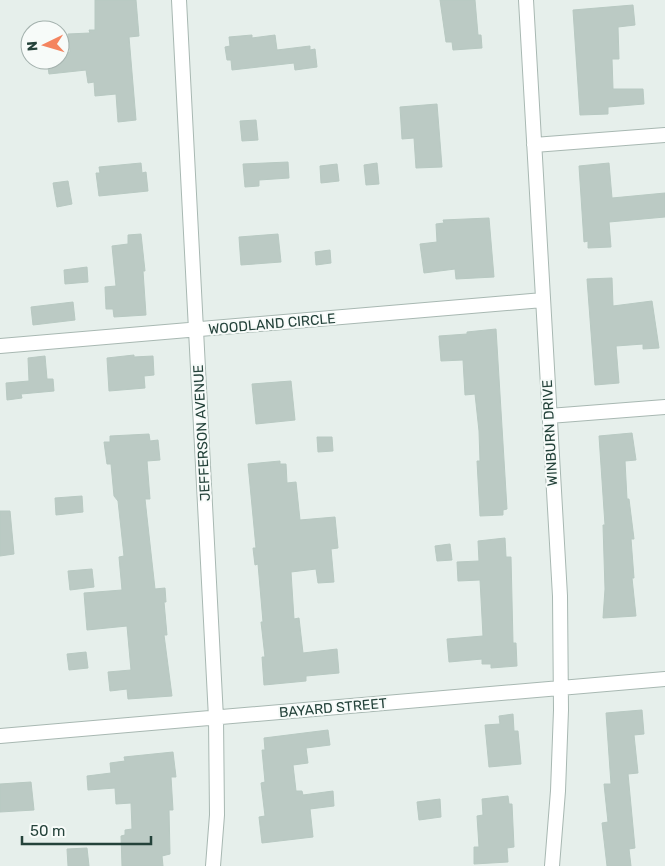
<svg xmlns="http://www.w3.org/2000/svg" width="665" height="866" font-family="Rubik,sans-serif">
	<rect width="100%" height="100%" fill="#e6efeb"/>
	<path fill="#bbcac4" stroke="#b8c9c2" d="M95,0H136L139,36L129,37L136,120L118,122L116,94L95,96L94,82L88,83L86,70L49,74L47,60H60V53L70,52L68,34L90,33L89,30H95Z
		M440,0H475L478,35H481L482,48L453,50L452,42H446Z
		M633,5L635,25L618,27L619,59H612L613,89H643L644,104L608,107V114L580,115L573,10Z
		M252,35V38L275,35L277,50L310,46V50L315,49L317,67L295,70L294,63L232,70L231,60H227L225,47L230,46L229,37Z
		M437,104L442,167L416,168L414,138L402,139L400,107Z
		M256,120L258,140L242,141L240,121Z
		M288,162L289,178L259,180V186L245,187L243,164Z
		M141,163L142,173L146,172L148,191L99,196L96,173H100L99,167Z
		M377,163L379,184L366,185L364,165Z
		M609,163L612,198L665,193V217L609,222L611,247L588,248V241L584,242L579,166Z
		M337,164L339,181L321,183L320,166Z
		M68,181L72,204L57,207L53,183Z
		M489,218L494,277L456,279L455,269L424,273L420,244L437,242L436,224L444,223L443,220Z
		M141,234L145,271H143L146,315L114,317L113,309H106L105,287L116,286L112,246L128,244V235Z
		M278,234L281,262L241,265L239,237Z
		M330,250L331,263L316,265L315,252Z
		M87,267L88,282L65,284L64,270Z
		M612,278L613,306L652,301L659,348L643,349V344L616,346L619,383L595,385L587,279Z
		M73,302L75,320L33,325L31,307Z
		M496,329L507,509L503,510V515L480,516L477,461H480L479,431L475,394L465,395L463,360L441,361L439,336L467,334V332Z
		M134,355V357L153,356L154,375L144,376L145,388L109,391L107,358Z
		M45,356L47,379H53L54,391L21,394L22,398L7,400L6,383L29,381L28,358Z
		M291,381L295,420L256,424L252,384Z
		M632,433L636,460L625,461L627,499H629L634,539H631L634,578H632L636,616L603,618L605,589L603,525H605L599,436Z
		M149,434L150,441L158,440L160,460L147,461L150,499H145L155,589L165,588L166,602H164L167,635H164L172,696L128,699L127,689L110,691L108,672L131,670L127,626L87,630L84,593L122,590L119,557L124,556L118,501L114,496L111,464H107L104,442H110V436Z
		M317,437H332L333,451L318,452Z
		M280,461V464H286L287,483L296,482L300,520L335,517L338,548L331,549L334,582L318,583L316,569L291,572L294,619L299,618L303,653L337,649L339,673L306,676V681L264,685L262,657H265L261,622H263L258,564L255,565L253,548H256L248,464Z
		M82,496L83,512L56,515L55,498Z
		M0,511H10L14,554L0,556Z
		M505,538L506,557H511L513,643H516L517,666L491,668V664H482V659L449,662L447,639L483,636L480,580L458,581L457,562L479,561L478,541Z
		M450,544L452,560L437,561L435,546Z
		M92,569L94,587L70,590L68,571Z
		M86,652L88,668L69,670L67,654Z
		M642,710L644,734L634,735L638,773L628,774L635,848L629,849L631,866H607L602,823L608,822L604,784H611L606,713Z
		M513,714L514,731H518L521,764L489,767L485,725L500,724L499,716Z
		M328,730L330,745L306,748L308,763L293,765L296,791H302L303,795L333,791L334,806L310,809L313,837L262,843L259,817L265,816L261,783L265,782L262,750H265L264,738Z
		M173,752L176,777H171L173,810H169L170,854L162,856L163,866H122L121,836L125,835V830L132,829L131,803L116,804L115,788L88,790L87,776L111,773L110,763L125,761L124,757Z
		M31,782L34,810L0,812V784Z
		M508,796L509,804H512L514,847L507,848L508,862L474,864V847H479L477,816L483,815L482,799Z
		M440,799L441,817L419,820L417,802Z
		M87,848L89,866H68L67,849Z"/>
	<g fill="none" stroke-linecap="round" stroke-linejoin="round">
		<defs>
			<path id="minor" d="M179,0L216,718L217,815L213,866
				M526,0L560,596L561,710L558,791L552,866
				M534,145L665,135
				M0,346L543,300
				M549,416L665,407
				M0,736L665,679"/>
		</defs>
		<use href="#minor" stroke="#a8b8b2" stroke-width="16"/>
		<use href="#minor" stroke="#fff" stroke-width="14"/>
	</g>
	<g text-anchor="middle" dominant-baseline="central" stroke-width="4" stroke-linejoin="round" paint-order="stroke">
		<g font-size="14" fill="#24423a" stroke="#f7fbf9">
			<text transform="translate(272 324) rotate(-5)">WOODLAND CIRCLE</text>
			<text transform="translate(202 433) rotate(-93)">JEFFERSON AVENUE</text>
			<text transform="translate(550 433) rotate(-93)">WINBURN DRIVE</text>
			<text transform="translate(333 708) rotate(-5)">BAYARD STREET</text>
		</g>
	</g>
	<g transform="translate(45 45) rotate(265)"><circle r="24" fill="#f7fbf9" stroke="#a3b1ad"/>
	<path d="M0-4L9 19L0 12L-9 19Z" fill="#f4845f"/>
	<text y="-8" font-size="14" font-weight="bold" text-anchor="middle" fill="#24423a">N</text>
	</g>
	<path d="M22 836v8h129v-8" fill="none" stroke="#24423a" stroke-width="2.5"/>
	<text x="30" y="836" font-size="15" fill="#24423a" stroke="#f7fbf9" stroke-width="4" paint-order="stroke">50 m</text>
</svg>
